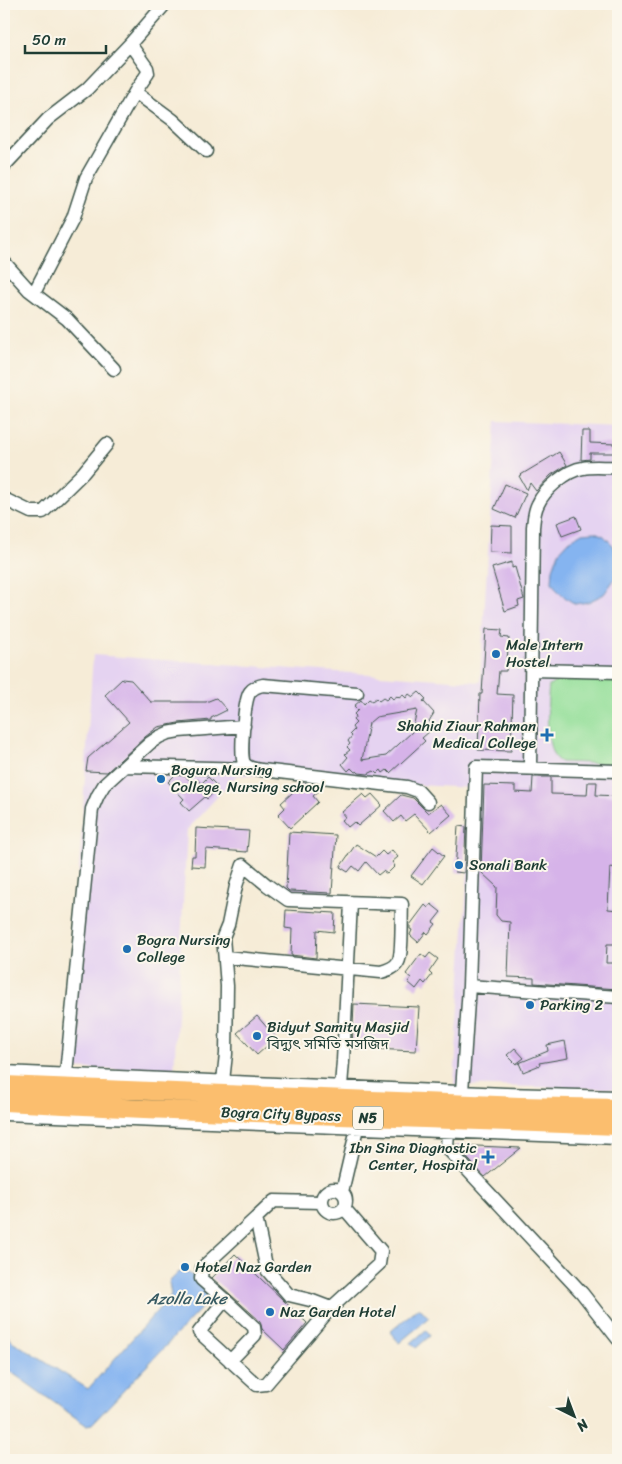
<svg xmlns="http://www.w3.org/2000/svg" width="622" height="1464" font-family="Sriracha,'Noto Sans Bengali',sans-serif">
	<rect width="100%" height="100%" fill="#fbf7ec"/>
	<filter id="ink" filterUnits="userSpaceOnUse"><feTurbulence type="fractalNoise" baseFrequency=".02" numOctaves="2"/><feDisplacementMap in="SourceGraphic" scale="10" xChannelSelector="R" yChannelSelector="G"/><feConvolveMatrix kernelMatrix="1 2 1 2 8 2 1 2 1" color-interpolation-filters="sRGB"/></filter>
	<filter id="wash" filterUnits="userSpaceOnUse"><feTurbulence type="fractalNoise" baseFrequency=".0096" numOctaves="4" result="noise"/><feDisplacementMap in="SourceGraphic" scale="20" xChannelSelector="R" yChannelSelector="G"/><feGaussianBlur stdDeviation="1.12" result="paint"/><feColorMatrix in="noise" values="0 0 0 0 0 0 0 0 0 0 0 0 0 0 0 0 0 1.4 0 .05"/><feComposite in="paint" operator="in"/></filter>
	<g filter="url(#wash)">
		<rect width="100%" height="100%" fill="#f6ecd7"/>
		<path fill="#e5d3f1" d="M496,421L618,426V1089L454,1085L473,788L237,775L187,830L174,1072L66,1068L93,655L480,682Z"/>
		<path fill="#94df9a" stroke="#5a8e67" d="M568,678H618V764L561,762C557,760 555,758 553,754C546,740 547,702 549,686L555,682Z"/>
		<path fill="#85b4f0" stroke="#527892" d="M595,532L604,536L612,544L617,553L616,577L604,594L588,602L575,604L566,598L557,590L552,582L553,569L559,552L569,541L582,533Z
			M182,1269L194,1277L209,1292V1298L207,1302L92,1424L86,1425L4,1367V1332L12,1341L88,1389L171,1295L169,1282Z
			M419,1307L429,1318L399,1343L390,1332Z
			M426,1330L430,1336L416,1348L411,1343Z"/>
		<g id="blocks">
			<path fill="#d6b3e9" fill-rule="evenodd" d="M582,431H590V443L616,444V453H590V459L581,460Z
				M559,452L567,465L551,475L536,491L530,483L527,490L519,476Z
				M505,484L526,493L515,518L494,509Z
				M576,516L581,529L562,536L557,523Z
				M491,525L512,526V553L490,552Z
				M512,562V568L515,567L524,599L518,601L519,606L505,611L492,568Z
				M486,629L502,630L501,637L509,638L506,671H499L497,694L513,695L511,751L478,750L480,694H482Z
				M122,679L131,680L151,702H206L216,698L227,710L211,718V720L178,723L158,727L145,737L107,772L86,771L88,758L129,722L105,695Z
				M419,692L426,699L423,701L434,713L429,721L431,723L427,727L430,731L422,738L425,741L390,773L387,770L383,773L381,770L377,774L374,771L368,774L359,773L357,771L355,772L351,768L348,771L342,764L348,757L345,754L350,750L347,747L350,744L348,741L352,736L350,734L354,730L352,727L356,723L353,720L356,716L354,714L358,710L354,706L361,700L364,704L369,699L372,701L376,698L379,701L383,698L386,700L390,696L393,699L397,696L399,698L403,695L406,698L409,694L413,697ZM417,710L412,732L386,756L362,760L369,723L376,717Z
				M175,775L185,776L193,783L197,779L201,784L208,777L217,786L212,790L214,792L207,799L205,797L189,811L181,802L184,799L168,782Z
				M533,777H551V794L587,795L588,782H597L596,795L618,796V868L610,867L608,909L618,910V944H607L606,963H618V989L534,983V978L508,977L510,922L501,921L496,915L497,887L481,872L484,785L515,786V792L532,793Z
				M303,783L307,788L311,784H316L320,790L313,796L318,802L290,828L278,815L285,808L281,803Z
				M363,794L367,798L372,794L382,805L358,826L354,822L348,827L342,820L346,817L342,812Z
				M401,795L413,798L428,813L441,804L451,815L431,832L414,814L405,821L401,816L394,822L384,811Z
				M458,826L466,827L464,873L455,872Z
				M196,828L249,831L247,852L206,849L205,867L191,866L192,856H195Z
				M289,832L336,835L332,893L289,891L286,888Z
				M356,844L376,857L382,851L386,855L392,850L398,857L392,862L395,866L387,874L383,871L378,875L366,862L359,871L353,866L348,872L340,867Z
				M433,847L444,856L423,884L411,876Z
				M431,904L441,912L433,922L436,924L428,934L426,932L418,942L410,935L412,930L410,929V925L425,905L428,908Z
				M286,910L335,913L334,932L317,930L316,958L291,955L292,929L285,928Z
				M430,953L438,959L429,972L432,975L425,984L422,981L416,989L408,982L411,978L406,974L421,954L426,958Z
				M354,1004L419,1007L416,1051L352,1048Z
				M257,1016L276,1038L257,1055L237,1033Z
				M565,1041L568,1058L539,1063L540,1065L523,1072L519,1063L548,1051L547,1045Z
				M515,1048L524,1058L516,1064L507,1055Z
				M455,1145L521,1148L485,1177Z
				M235,1254L307,1323L284,1350L262,1329L260,1321L212,1278Z"/>
		</g>
	</g>
	<g filter="url(#ink)">
		<use href="#blocks" fill-opacity="0" stroke="#3f574c" stroke-width="1"/>
		<g fill="none" stroke-linecap="round" stroke-linejoin="round">
			<defs>
				<path id="minor" d="M135,92L173,120L206,151
					M4,166L48,119L87,89L130,44L165,4
					M4,262L29,290L67,319L114,369
					M34,293L73,218L86,178L135,92L148,73L147,68L130,44
					M4,499L31,512H43L83,473L107,444
					M532,670L618,672
					M357,693L263,685C258,686 253,688 250,692C244,700 240,755 244,763C248,769 255,769 262,770L407,787L418,791L428,802
					M125,766L254,769
					M530,768L533,527C534,519 534,511 538,504C544,490 567,470 583,468C594,466 607,468 618,467
					M469,986L618,997
					M4,1072L505,1094L618,1097
					M66,1074L92,809L98,795L104,785L150,743L159,737L168,733L179,731L244,726
					M223,1081L226,1054L227,986L223,937L228,925L236,886L243,865L267,885L288,900L402,904C401,915 403,954 398,962C395,968 388,970 381,972L225,957
					M341,1086L343,1061L351,903
					M462,1092L469,986L476,767L618,771
					M4,1114L618,1138
					M448,1131L447,1148L582,1293L618,1339
					M322 1201a12 12 0 1 1 24 0a12 12 0 1 1-24 0Z
					M342,1192L357,1128
					M321,1202L274,1201L256,1218L267,1270L289,1295L310,1300L331,1308L379,1264L381,1251L344,1208
					M256,1218L202,1268L201,1279L225,1300L199,1332L257,1385L266,1384L331,1308
					M225,1300L254,1327L255,1335L230,1361"/>
				<path id="highway" d="M4,1085L519,1106L618,1108
					M4,1102L144,1109L618,1126"/>
			</defs>
			<use href="#minor" stroke="#3f574c" stroke-width="15"/>
			<use href="#highway" stroke="#3f574c" stroke-width="20"/>
			<use href="#minor" stroke="#fff" stroke-width="12"/>
			<use href="#highway" stroke="#fbbe6e" stroke-width="18"/>
		</g>
	</g>
	<g fill="#1f6fb2" stroke="#fbf7ec" stroke-width="2">
		<circle cx="496" cy="654" r="5"/>
		<path d="M544.5 727.5h5v5h5v5h-5v5h-5v-5h-5v-5h5z"/>
		<circle cx="161" cy="779" r="5"/>
		<circle cx="459" cy="865" r="5"/>
		<circle cx="127" cy="949" r="5"/>
		<circle cx="530" cy="1005" r="5"/>
		<circle cx="257" cy="1036" r="5"/>
		<path d="M485.5 1149.5h5v5h5v5h-5v5h-5v-5h-5v-5h5z"/>
		<circle cx="185" cy="1267" r="5"/>
		<circle cx="270" cy="1312" r="5"/>
	</g>
	<g text-anchor="middle" dominant-baseline="central" stroke-width="4" stroke-linejoin="round" paint-order="stroke">
		<rect fill="#fbf7ec" stroke="#61756b" stroke-width="1" x="353" y="1106.5" width="30" height="23" rx="4"/>
		<g font-size="14" font-weight="bold" fill="#1f3d34">
			<text x="368" y="1118">N5</text>
		</g>
		<g font-size="15" fill="#1f3d34" stroke="#fbf7ec" text-anchor="start">
			<text x="506" y="645">Male Intern<tspan x="506" dy="17">Hostel</tspan></text>
			<text x="536" y="726" text-anchor="end">Shahid Ziaur Rahman<tspan x="536" dy="17">Medical College</tspan></text>
			<text x="171" y="770">Bogura Nursing<tspan x="171" dy="17">College, Nursing school</tspan></text>
			<text x="469" y="865">Sonali Bank</text>
			<text x="137" y="940">Bogra Nursing<tspan x="137" dy="17">College</tspan></text>
			<text x="540" y="1005">Parking 2</text>
			<text x="267" y="1027">Bidyut Samity Masjid<tspan x="267" dy="17">বিদ্যুৎ সমিতি মসজিদ</tspan></text>
			<text x="477" y="1148" text-anchor="end">Ibn Sina Diagnostic<tspan x="477" dy="17">Center, Hospital</tspan></text>
			<text x="195" y="1267">Hotel Naz Garden</text>
			<text x="280" y="1312">Naz Garden Hotel</text>
		</g>
		<g font-size="15" fill="#1f3d34" stroke="#fbf7ec">
			<text transform="translate(281 1114) rotate(2)">Bogra City Bypass</text>
		</g>
		<g font-size="16" font-style="italic" fill="#385b63" stroke="#fbf7ec">
			<text x="187" y="1298">Azolla Lake</text>
		</g>
	</g>
	<rect width="622" height="1464" fill="none" stroke="#fbf7ec" stroke-width="20"/>
	<g transform="translate(574 1416) rotate(138)" stroke="#fbf7ec" stroke-width="4" paint-order="stroke">
	<path d="M0-4L9 19L0 12L-9 19Z" fill="#1f3d34"/>
	<text y="-8" font-size="14" font-weight="bold" text-anchor="middle" fill="#1f3d34">N</text>
	</g>
	<path d="M25 45v8h81v-8" fill="none" stroke="#1f3d34" stroke-width="2.5"/>
	<text x="32" y="45" font-size="15" fill="#1f3d34" stroke="#fbf7ec" stroke-width="4" paint-order="stroke">50 m</text>
</svg>
